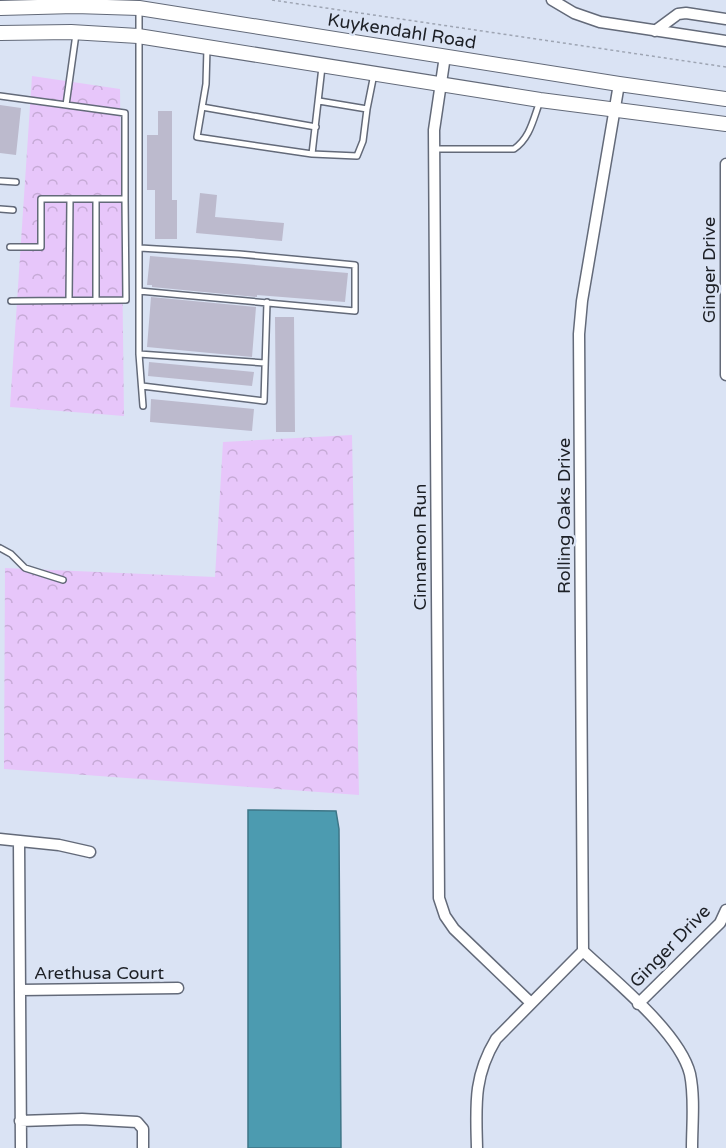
<svg xmlns="http://www.w3.org/2000/svg" width="726" height="1148" font-family="'Varela Round',sans-serif">
	<defs>
		<pattern id="forest-crowns" width="20" height="18" patternUnits="userSpaceOnUse" patternTransform="scale(1.5)"><rect width="20" height="18" fill="#e7c6fa"/><path d="M2 6a3 3 0 1 1 6 0M12 15a3 3 0 1 1 6 0" fill="none" stroke="#c6aad6"/></pattern>
	</defs>
	<rect width="100%" height="100%" fill="#dae3f4"/>
	<path fill="url(#forest-crowns)" d="M32,76L120,89L124,416L10,407Z
		M352,435L359,795L4,769L5,568L215,577L223,442Z"/>
	<path fill="#4c9bb0" stroke="#3e7687" stroke-width="1.5" d="M248,810L336,811L339,829L341,1148H248Z"/>
	<path fill="#bcbacd" d="M0,105L21,108L16,155L0,153Z
		M158,111H172V200H177V239H155V190H147V135H158Z
		M200,193L217,195L215,217L284,223L282,241L196,233Z
		M150,256L348,273L345,302L257,295V297L152,287V285H147Z
		M151,297L256,307L252,357L147,347Z
		M275,317H294L295,432H276Z
		M149,362L254,372L252,386L148,376Z
		M151,399L254,409L252,431L150,422Z"/>
	<g fill="none" stroke-linecap="round" stroke-linejoin="round">
		<defs>
			<path id="lane" d="M139,10V354L143,406
				M207,48L206,84L197,137L312,154L322,67
				M0,96L125,113V199H41V247H10
				M319,101L367,109L374,74
				M66,105L76,34
				M202,107L316,127
				M435,149H514C530,138 533,120 540,101
				M312,154L357,156L363,141L367,109
				M0,181L16,182
				M96,199V300
				M0,209L13,210
				M139,291L355,311V265L239,254L140,248
				M69,300L70,199
				M11,301L126,300L125,199
				M139,354L265,363
				M142,386L264,401L267,302
				M0,548L11,554L25,568L63,580"/>
			<path id="street" d="M552,0L574,13L600,22L726,41
				M655,31L678,14L686,13L726,19
				M445,56L434,130L439,898L445,916L454,929L531,1003
				M726,164V375
				M0,839L59,845L90,852
				M19,841L21,1148
				M583,951L579,334L582,301L619,84
				M583,951C615,981 680,1033 690,1074C695,1098 692,1124 692,1148
				M20,990L178,988
				M638,1004L720,923L726,910
				M20,1121L82,1119L137,1122L143,1129V1148
				M477,1148C476,1106 473,1077 496,1039L583,951"/>
			<path id="secondary" d="M0,8L75,6L139,8L619,84L726,99
				M0,33L71,32L138,36L540,100L726,124"/>
		</defs>
		<use href="#lane" stroke="#636a79" stroke-width="8"/>
		<use href="#street" stroke="#636a79" stroke-width="13"/>
		<use href="#secondary" stroke="#636a79" stroke-width="16"/>
		<path stroke="#9ea5b3" stroke-width="1.5" stroke-dasharray="3 3" stroke-linecap="butt" d="M272,0L726,67"/>
		<use href="#lane" stroke="#fff" stroke-width="5"/>
		<use href="#street" stroke="#fff" stroke-width="10"/>
		<use href="#secondary" stroke="#fff" stroke-width="14"/>
	</g>
	<g text-anchor="middle" dominant-baseline="central" stroke-width="5" stroke-linejoin="round" paint-order="stroke">
		<g font-size="18" fill="#1d2026" stroke="#dae3f4">
			<text transform="translate(402 31) rotate(9)">Kuykendahl Road</text>
			<text transform="translate(709 270) rotate(-90)">Ginger Drive</text>
			<text transform="translate(564 516) rotate(-90)">Rolling Oaks Drive</text>
			<text transform="translate(420 547) rotate(-90)">Cinnamon Run</text>
			<text transform="translate(670 946) rotate(-46)">Ginger Drive</text>
			<text x="99" y="973">Arethusa Court</text>
		</g>
	</g>
</svg>
